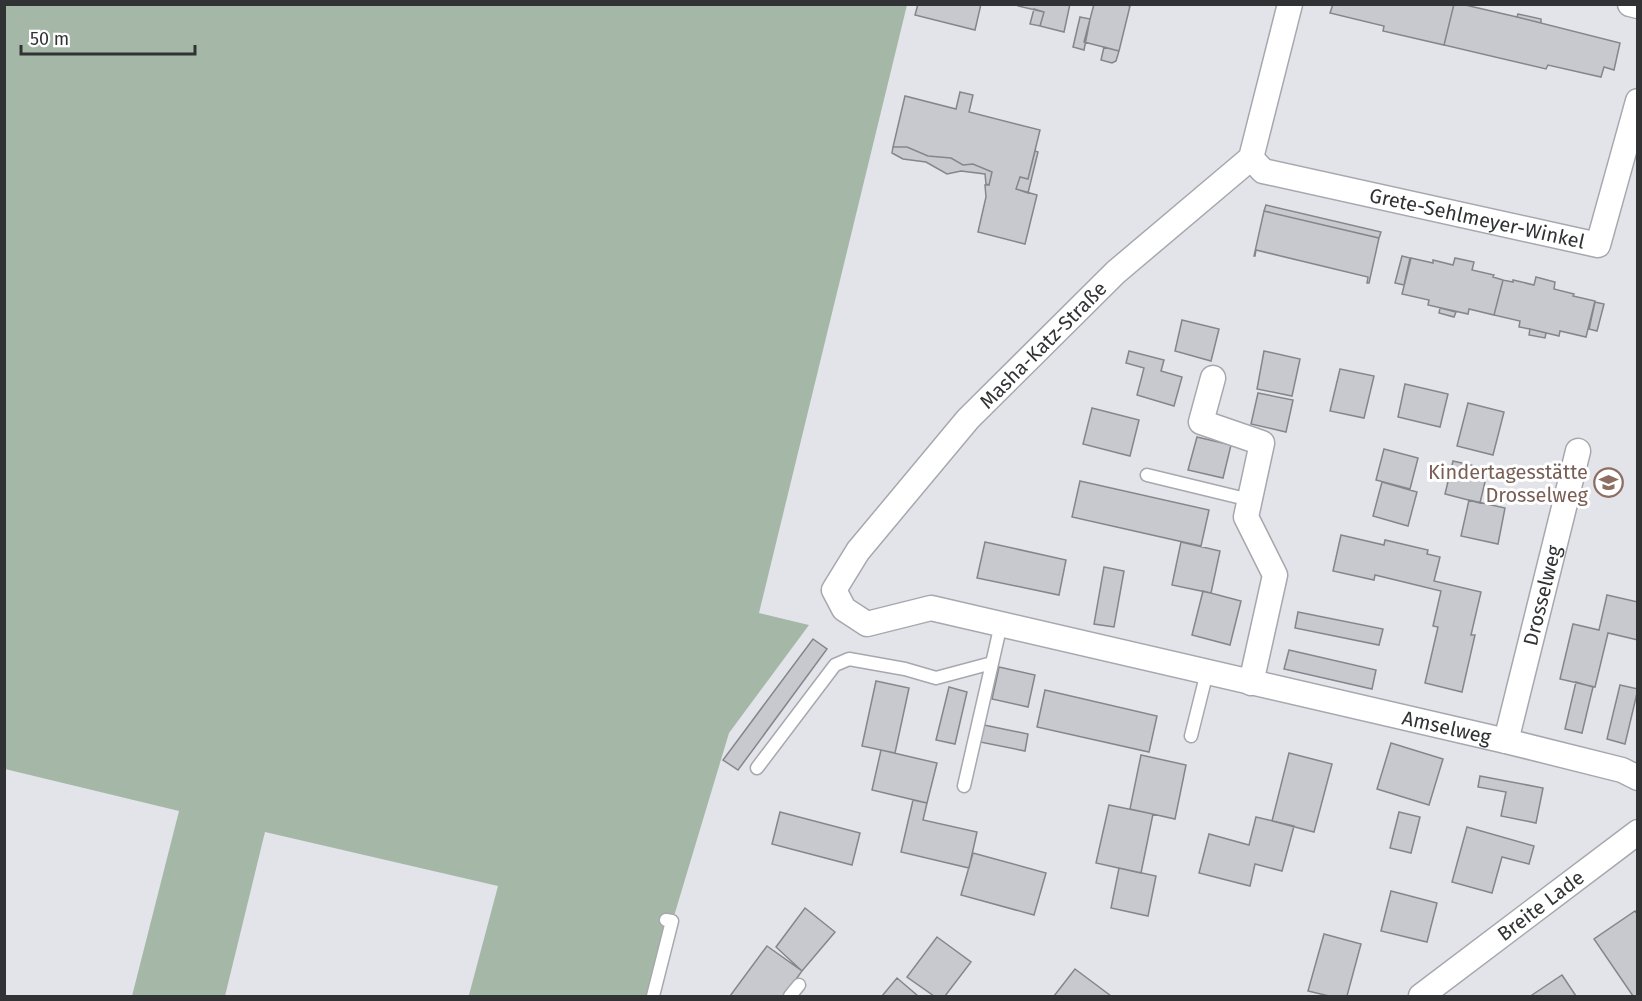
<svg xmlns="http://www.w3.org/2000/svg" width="1642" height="1001" font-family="'Fira Sans',sans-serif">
	<rect width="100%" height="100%" fill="#e2e4ea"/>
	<path fill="#a5b8a7" d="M4,5H907L759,613L809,625L729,733L650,996L469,995L498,886L265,832L225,996H132L179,811L5,769Z"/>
	<path fill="#c8c9cf" stroke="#84868b" stroke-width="1.5" d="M918,4H981L975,30L915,15Z
		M1018,4H1070L1064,32L1040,26L1044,12L1018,6Z
		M1094,4H1123L1130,6L1119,51L1084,42Z
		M1333,4H1454L1444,45L1383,31L1384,26L1330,13Z
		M1454,4H1461L1517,17L1620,43L1614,70L1604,67L1601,77L1548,65L1546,69L1444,45Z
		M1034,9L1044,12L1040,26L1030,24Z
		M1518,14L1541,19V23L1517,17Z
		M1080,17L1090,19L1084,50L1073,47Z
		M1104,47L1119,51L1116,61L1112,63L1101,60Z
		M960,92L973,95L969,112L1040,130L1028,179L1020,177L1016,189L1037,195L1025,244L978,232L986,197L985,185H989L992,172L973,164L963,165L951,158L928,156L907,147H893L905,96L956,109Z
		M893,147H907L928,156L951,158L963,165L973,164L992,172L989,185L986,184L985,174L961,171L947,174L926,162L903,159L892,153Z
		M1035,151L1038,152L1028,193L1016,189L1020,177L1028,179Z
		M1266,205L1381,232L1379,238L1264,211Z
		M1264,211L1379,238L1369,283H1367L1368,277L1256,250L1255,256H1254Z
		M1402,256L1410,258L1404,285L1395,283Z
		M1411,258L1433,263V260L1453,265L1455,258L1474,262L1472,270L1494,275L1493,277L1503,280L1494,315L1469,309L1468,314L1428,305L1429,300L1402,294Z
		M1536,277L1555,282L1554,289L1574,294L1573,296L1595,301L1586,337L1560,331L1559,336L1530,329L1519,327L1520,321L1494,315L1503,280L1513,282V280L1534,285Z
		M1595,302L1604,304L1597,331L1589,329Z
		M1440,308L1456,312L1454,317L1439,313Z
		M1182,320L1219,329L1211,361L1175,351Z
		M1530,329L1546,333L1545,338L1529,335Z
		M1129,351L1164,360L1161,371L1182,377L1174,406L1137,395L1144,368L1126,363Z
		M1264,351L1300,359L1292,396L1257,389Z
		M1340,369L1374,376L1364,418L1330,411Z
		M1405,384L1448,394L1440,427L1398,417Z
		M1258,393L1293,400L1286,432L1251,424Z
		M1468,403L1504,412L1493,455L1457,446Z
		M1092,408L1139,420L1130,456L1083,444Z
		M1197,437L1231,445L1223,478L1188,470Z
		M1384,449L1418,458L1410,489L1376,480Z
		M1453,461L1488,469L1480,503L1445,494Z
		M1080,481L1209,510L1201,546L1072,517Z
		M1382,482L1417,492L1408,526L1373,516Z
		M1469,500L1505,508L1498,544L1461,536Z
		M1341,535L1384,545L1385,540L1428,550L1427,554L1440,557L1434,581L1481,592L1471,635H1475L1462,692L1425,683L1438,627L1433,626L1441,591L1375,575L1374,580L1333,571Z
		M985,542L1066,560L1059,595L977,578Z
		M1181,542L1220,551L1211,593L1172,585Z
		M1104,567L1124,571L1114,627L1094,624Z
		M1203,591L1241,601L1230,645L1192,635Z
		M1607,595L1638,602V640L1608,633L1595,687L1560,679L1573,624L1599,630Z
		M1298,612L1383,629L1379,645L1295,628Z
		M813,639L827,649L738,770L723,760Z
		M1289,650L1376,670L1372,689L1284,669Z
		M999,667L1035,675L1028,707L992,699Z
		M876,681L909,688L895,753L862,746Z
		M1576,682L1593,687L1582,733L1565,729Z
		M1620,685L1638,689L1625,744L1607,739Z
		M949,687L967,692L955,744L936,740Z
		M1045,690L1157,716L1149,752L1037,727Z
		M984,725L1028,734L1025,751L980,742Z
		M1391,743L1443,759L1429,805L1377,789Z
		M881,750L937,763L927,803L872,790Z
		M1289,753L1332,764L1314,832L1272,821Z
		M1141,755L1186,765L1175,819L1130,809Z
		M1480,776L1543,788L1536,823L1501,816L1506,792L1478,787Z
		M913,800L927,803L923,820L977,832L969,868L901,852Z
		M1109,805L1153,814L1141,873L1096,863Z
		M780,812L860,833L852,865L772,844Z
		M1399,812L1420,817L1411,853L1390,848Z
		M1256,817L1294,826L1282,871L1255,864L1250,886L1199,873L1209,834L1249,845Z
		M1467,827L1534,846L1529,864L1502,857L1492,893L1452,882Z
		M973,853L1046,873L1034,915L961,895Z
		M1119,868L1156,876L1148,916L1111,908Z
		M1391,891L1437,903L1427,942L1381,931Z
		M805,908L835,932L802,971L776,947Z
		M1635,911L1638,915V996H1633L1594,939Z
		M1324,934L1361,944L1347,996H1329L1308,991Z
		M937,937L971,962L945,996H934L907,977Z
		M767,946L802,971L784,996H730Z
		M1075,969L1111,996H1054Z
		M1562,975L1576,996H1533L1532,995Z
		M897,978L918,996H882Z"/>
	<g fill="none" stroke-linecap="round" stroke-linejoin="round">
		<defs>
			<path id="service" d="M1147,475L1250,500
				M1191,736L1207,672
				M757,768L835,665L849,659L905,669L936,678L992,663
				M964,786L1001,624
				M653,996L672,921L666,920
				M790,996L799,985"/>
			<g id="minor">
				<path id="s1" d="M1290,4L1251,158L1116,272L968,419L858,551L834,590L844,609L867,624L931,608L1506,741L1622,770L1638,778"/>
				<path d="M1630,4L1638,6"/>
				<path id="s2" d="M1251,158L1263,171L1598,245L1638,101"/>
				<path d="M1213,378L1201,422L1262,443L1246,517L1275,575L1251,683"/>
				<path id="s3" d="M1506,741L1578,451"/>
				<path id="s4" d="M1421,996L1638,832"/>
			</g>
		</defs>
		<use href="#service" stroke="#a6a8ae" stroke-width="15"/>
		<use href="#minor" stroke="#a6a8ae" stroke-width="27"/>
		<use href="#service" stroke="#fff" stroke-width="12"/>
		<use href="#minor" stroke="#fff" stroke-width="24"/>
	</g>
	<defs>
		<symbol id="school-ring" viewBox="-11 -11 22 22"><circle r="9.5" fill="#fff" stroke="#8d6e63" stroke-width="1.5"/><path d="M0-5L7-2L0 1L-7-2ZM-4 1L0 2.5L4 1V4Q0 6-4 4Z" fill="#8d6e63"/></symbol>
	</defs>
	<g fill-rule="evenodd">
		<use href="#school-ring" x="1592" y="466" width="33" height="33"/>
	</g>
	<g text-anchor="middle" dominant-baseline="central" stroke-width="6" stroke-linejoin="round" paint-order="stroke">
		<g font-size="20" fill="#313234" stroke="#fff">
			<text stroke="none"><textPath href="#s2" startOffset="237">Grete-Sehlmeyer-Winkel</textPath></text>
			<text transform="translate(1043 345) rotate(-45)">Masha-Katz-Straße</text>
			<text stroke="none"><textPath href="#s3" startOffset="150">Drosselweg</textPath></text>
			<text stroke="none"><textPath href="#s1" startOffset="1406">Amselweg</textPath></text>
			<text stroke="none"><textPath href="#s4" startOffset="150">Breite Lade</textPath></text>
		</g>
		<g font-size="20" fill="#785e54" stroke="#fff" text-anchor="end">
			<text x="1588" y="472">Kindertagesstätte<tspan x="1588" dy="23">Drosselweg</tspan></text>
		</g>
	</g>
	<rect width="1642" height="1001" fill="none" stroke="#313234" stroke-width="12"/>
	<path d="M21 45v9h174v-9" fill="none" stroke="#313234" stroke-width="3"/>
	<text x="30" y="45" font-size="18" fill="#313234" stroke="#ffffff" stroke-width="4.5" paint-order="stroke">50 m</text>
</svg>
